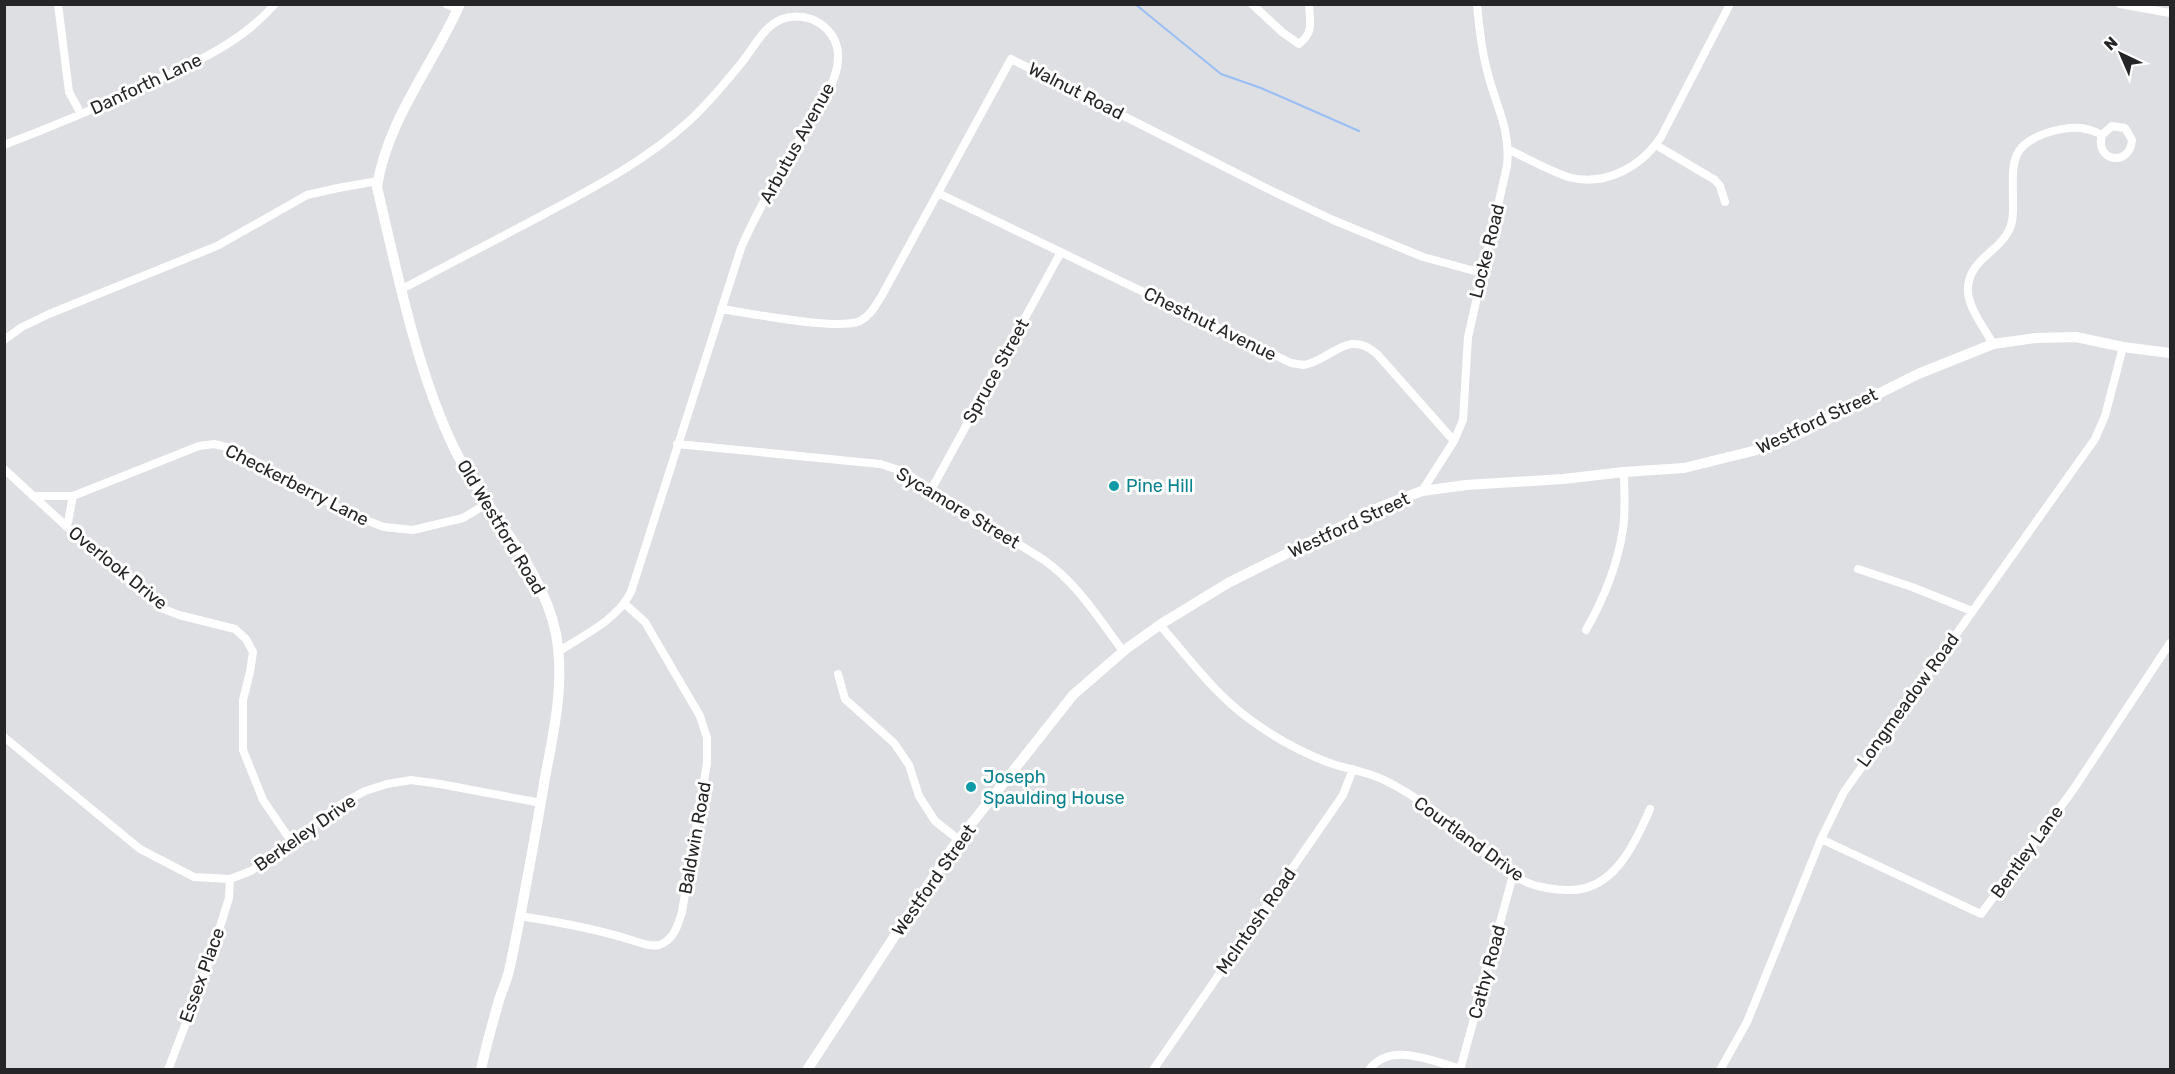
<svg xmlns="http://www.w3.org/2000/svg" width="2175" height="1074" font-family="Rubik,sans-serif">
	<rect width="100%" height="100%" fill="#dddfe2"/>
	<g fill="none" stroke-linecap="round" stroke-linejoin="round">
		<path stroke="#99bef6" stroke-width="2" d="M1135,4L1221,74L1261,88L1359,131"/>
		<path stroke="#fff" stroke-width="8" d="M58,4L69,92L81,114
			M446,4L458,9
			M1252,4L1282,32L1299,44C1314,32 1310,23 1309,4
			M2120,4L2170,13
			M4,145C54,126 104,105 152,82C197,62 242,42 275,4
			M1656,145L1715,180L1720,186L1725,202
			M1508,149C1528,159 1548,170 1568,177C1605,187 1641,167 1661,137L1730,4
			M938,193L1291,363L1304,365L1311,363C1337,353 1351,331 1377,354L1454,441
			M402,289C448,265 493,241 539,217C591,189 644,162 688,122C708,104 726,82 743,61C754,47 764,26 782,19C810,9 840,30 838,59C837,88 809,123 794,148C775,181 756,213 741,248L631,592C616,621 585,634 558,652
			M721,309C750,313 837,331 860,321C870,316 875,306 881,297L1011,59L1268,189L1333,220L1423,257L1482,273
			M4,340L22,327L49,314L217,246L307,195L338,188L378,181
			M1993,344C1984,327 1966,306 1968,286C1971,259 1997,253 2008,232C2013,224 2013,214 2013,205C2013,164 2007,144 2053,131C2071,126 2085,126 2102,135C2094,161 2130,168 2132,140L2125,128L2112,126L2102,135
			M677,444L880,464L902,471L1044,560C1078,584 1099,619 1123,651
			M4,469L67,527L161,608L179,615L235,629L246,639L253,652L250,672L243,700V750L263,800L291,841
			M931,490L1061,252
			M1422,491L1454,441L1463,420L1468,337L1507,166C1511,128 1495,105 1487,70C1481,49 1479,26 1477,4
			M33,496H73L199,446L214,444L231,448L352,515L384,527L413,530L463,518L488,503
			M67,527L73,496
			M1858,569L1912,587L1972,611
			M1160,625C1187,656 1214,693 1248,718C1272,736 1299,751 1327,762C1345,769 1366,771 1384,780C1417,796 1449,821 1477,845C1492,857 1507,872 1524,881C1536,887 1554,890 1568,890C1613,892 1635,844 1650,809
			M1586,630C1603,600 1618,563 1623,529C1626,510 1624,490 1624,472
			M838,674L845,699L894,743L909,765L919,796L935,821L959,840
			M4,737L140,849L194,877L230,879L251,871L279,853L336,807L365,791L387,784L411,780L440,784L541,803
			M1821,839L1981,914L2073,790L2170,643
			M520,916C556,922 593,928 628,939C638,942 649,947 659,945C674,940 678,925 682,912L707,763V738L700,716L645,622L625,604
			M168,1070L209,962L229,898L230,879
			M1153,1070L1343,795L1353,769
			M1369,1070C1390,1041 1433,1061 1461,1069
			M1460,1070L1513,875
			M1720,1070L1747,1022L1821,839L1844,792L2095,439L2105,416L2123,347"/>
		<path stroke="#fff" stroke-width="10" d="M460,4C433,65 387,120 377,187C397,272 417,372 455,450C485,510 543,567 556,634C565,683 554,730 545,778C534,842 523,907 509,971C507,980 503,988 500,997C493,1021 486,1045 481,1070
			M807,1070L953,847L1073,695L1126,649L1161,624L1228,583L1380,507L1422,491L1466,485L1563,479L1624,472L1684,468L1753,451L1800,433L1918,374L1993,344L2036,338L2076,337L2123,347L2170,353"/>
	</g>
	<g fill="#0f9aa8" stroke="#fff" stroke-width="2">
		<circle cx="1114" cy="486" r="6"/>
		<circle cx="971" cy="787" r="6"/>
	</g>
	<g text-anchor="middle" dominant-baseline="central" stroke-width="6" stroke-linejoin="round" paint-order="stroke">
		<g font-size="18" fill="#252527" stroke="#fff">
			<text transform="translate(146 84) rotate(-25)">Danforth Lane</text>
			<text transform="translate(1076 91) rotate(27)">Walnut Road</text>
			<text transform="translate(797 143) rotate(-61)">Arbutus Avenue</text>
			<text transform="translate(1487 251) rotate(-76)">Locke Road</text>
			<text transform="translate(1210 324) rotate(26)">Chestnut Avenue</text>
			<text transform="translate(996 371) rotate(-61)">Spruce Street</text>
			<text transform="translate(1817 421) rotate(-25)">Westford Street</text>
			<text transform="translate(297 485) rotate(27)">Checkerberry Lane</text>
			<text transform="translate(958 508) rotate(31)">Sycamore Street</text>
			<text transform="translate(1349 525) rotate(-25)">Westford Street</text>
			<text transform="translate(501 527) rotate(59)">Old Westford Road</text>
			<text transform="translate(118 568) rotate(39)">Overlook Drive</text>
			<text transform="translate(1908 700) rotate(-54)">Longmeadow Road</text>
			<text transform="translate(305 833) rotate(-35)">Berkeley Drive</text>
			<text transform="translate(695 838) rotate(-80)">Baldwin Road</text>
			<text transform="translate(1469 839) rotate(36)">Courtland Drive</text>
			<text transform="translate(2027 852) rotate(-54)">Bentley Lane</text>
			<text transform="translate(934 880) rotate(-55)">Westford Street</text>
			<text transform="translate(1256 921) rotate(-55)">McIntosh Road</text>
			<text transform="translate(1487 972) rotate(-75)">Cathy Road</text>
			<text transform="translate(202 975) rotate(-70)">Essex Place</text>
		</g>
		<g font-size="18" fill="#0d838f" stroke="#fff" text-anchor="start">
			<text x="1126" y="486">Pine Hill</text>
			<text x="983" y="777">Joseph<tspan x="983" dy="21">Spaulding House</tspan></text>
		</g>
	</g>
	<rect width="2175" height="1074" fill="none" stroke="#252527" stroke-width="12"/>
	<g transform="translate(2121 54) rotate(316)" stroke="#ffffff" stroke-width="4.5" paint-order="stroke">
	<path d="M0-4.5L10 22L0 15L-10 22Z" fill="#252527"/>
	<text y="-9" font-size="16" font-weight="bold" text-anchor="middle" fill="#252527">N</text>
	</g>
</svg>
